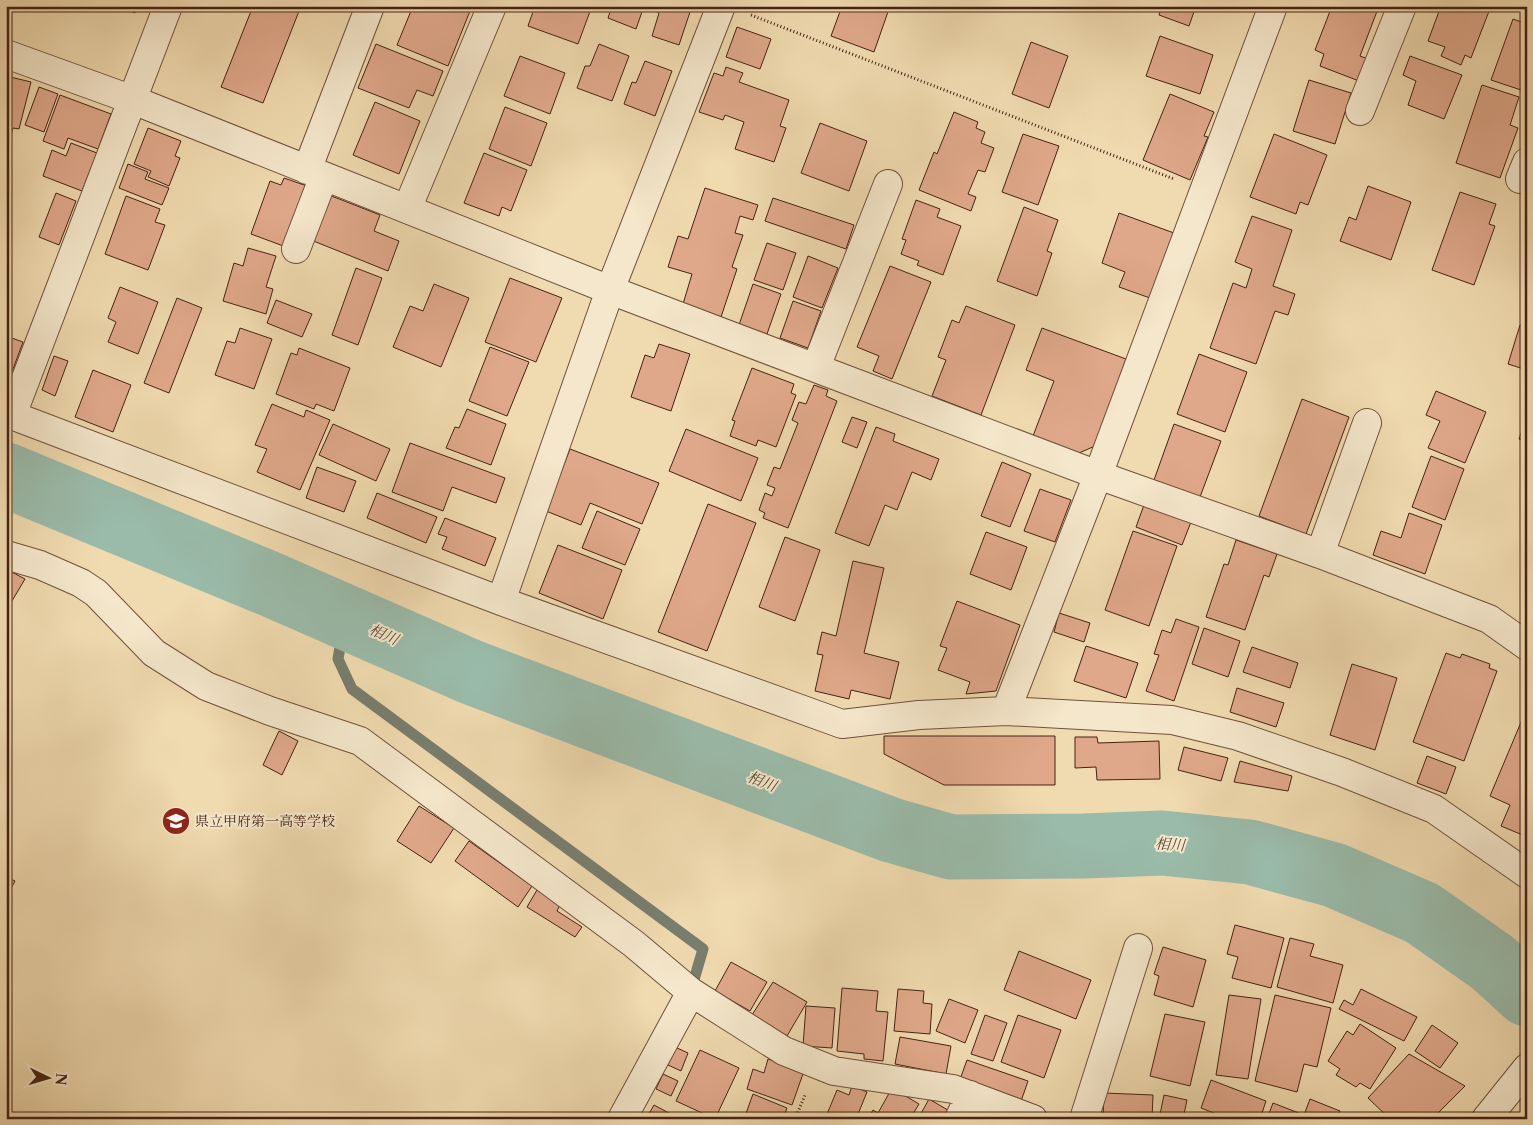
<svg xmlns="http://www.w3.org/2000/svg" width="1533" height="1125" font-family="'Libre Caslon Text','Noto Serif JP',serif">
	<rect width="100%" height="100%" fill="#f0daaf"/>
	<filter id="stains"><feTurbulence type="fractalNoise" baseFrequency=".004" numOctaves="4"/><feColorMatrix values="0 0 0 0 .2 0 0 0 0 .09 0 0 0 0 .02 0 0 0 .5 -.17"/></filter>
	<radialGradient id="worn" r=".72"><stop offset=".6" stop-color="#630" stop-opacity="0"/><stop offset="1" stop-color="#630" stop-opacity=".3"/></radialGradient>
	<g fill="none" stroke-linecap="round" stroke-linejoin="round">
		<path stroke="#787e6e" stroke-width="11" d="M345,617L338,659L352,689L703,949L691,990"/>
		<path stroke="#9abbaa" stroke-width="65" d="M6,475L270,584L471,672L891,830L951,847L1084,846L1162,843L1250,852L1334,875L1422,913L1493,963L1527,994"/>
	</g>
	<path fill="#dfa88a" stroke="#462215" d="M116,6H138L135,13Z
		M253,6H301L263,103L221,87Z
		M413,6H472L448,66L397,45Z
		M535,6H592L578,44L528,26Z
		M612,6H644L636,29L608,18Z
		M656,6H692L679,45L652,36L659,13L655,11Z
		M842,6H890L874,52L831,36Z
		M1162,6H1196L1189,26L1159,15Z
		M1332,6H1379L1360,56L1368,59L1359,81L1320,66L1324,54L1315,50Z
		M1441,6H1491L1471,58L1465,55L1461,65L1441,56L1445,47L1428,41Z
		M1513,19L1527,24V92L1491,80Z
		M737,27L771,39L760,69L726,57Z
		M1160,36L1213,55L1200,94L1146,76Z
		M1031,42L1068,56L1049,108L1012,94Z
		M376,44L443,71L433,96L417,90L409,108L358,88Z
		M599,44L629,56L612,101L577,88L585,66H590Z
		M520,56L565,73L550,114L504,96Z
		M1410,56L1462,75L1444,119L1408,105L1416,81L1403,75Z
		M645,61L672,71L655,116L624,104L632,82L636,83Z
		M726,67L743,73L739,82L789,100L780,126L786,128L774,162L735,149L744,122L725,115L723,120L699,112L714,73L723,76Z
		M6,76L31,82L19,129L13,128L6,155Z
		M1309,80L1351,93L1335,144L1293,131Z
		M1482,85L1519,97L1510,125L1518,128L1500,178L1456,163Z
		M39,87L58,94L44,132L25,125Z
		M1170,94L1214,112L1204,136L1208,137L1190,180L1143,160Z
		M60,95L111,114L98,149L68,138L64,149L43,141Z
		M375,102L420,121L399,174L353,155Z
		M505,107L547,123L531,166L489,149Z
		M954,112L978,122L976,128L985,132L981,143L994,148L985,172L978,170L968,194L976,197L971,211L919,190L934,152L937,154Z
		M820,123L867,141L849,191L801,173Z
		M148,128L181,141L175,156L180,158L169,186L148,177L151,171L134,164Z
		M1023,134L1059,146L1038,205L1002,192Z
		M1274,134L1327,155L1308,205L1300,202L1296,214L1250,197Z
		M71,143L97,153L82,191L43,176L52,150L66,156Z
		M484,153L527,170L511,211L502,207L499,216L464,203Z
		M128,164L148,172L145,179L169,188L162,205L119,188Z
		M284,178L307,186L286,247L251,234L270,181L281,185Z
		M1368,186L1411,202L1391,260L1340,241L1349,217L1356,220Z
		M705,188L758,205L753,220L740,216L735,233L743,235L732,267L737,269L721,317L683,304L692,274L668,267L678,236L688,239Z
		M1460,192L1496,204L1489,224L1495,226L1474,285L1432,270Z
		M56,193L76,201L59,245L39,237Z
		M329,195L380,215L374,231L399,241L388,271L311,240Z
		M126,196L160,209L155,222L165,225L148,270L105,254Z
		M773,198L854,225L846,249L765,221Z
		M916,200L940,209L937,217L961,226L943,275L917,265L919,261L901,254L906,240L902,239Z
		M1024,207L1058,220L1047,251L1052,253L1037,296L997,281Z
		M1119,213L1174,233L1150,298L1119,287L1125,272L1102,263Z
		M1252,216L1292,230L1273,286L1295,294L1288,315L1275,311L1256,364L1210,348L1233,283L1246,288L1252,269L1235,262Z
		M767,243L796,253L783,290L754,280Z
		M248,248L276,256L266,287L273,289L266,314L223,301L234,263L243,266Z
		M808,256L838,268L822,308L793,297Z
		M890,266L931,282L892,379L873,371L879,356L857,347Z
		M356,268L382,278L358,345L332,335Z
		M510,278L562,298L536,362L485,342Z
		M434,284L469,298L441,367L393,347L410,306L423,311Z
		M753,284L781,294L767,334L739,325Z
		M120,287L158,302L138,354L108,342L116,322L108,318Z
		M177,298L202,308L169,393L144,383Z
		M276,300L312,314L302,337L267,323Z
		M793,301L821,311L808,348L780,338Z
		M966,306L1015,325L981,415L932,396L946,360L938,357L952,320L959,323Z
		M1520,325L1527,327V370L1508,364Z
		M240,328L272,339L254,389L215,375L227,341L235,343Z
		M1042,328L1126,359L1095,446L1079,453L1033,436L1054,381L1026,370Z
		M6,336L23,342L6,388Z
		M659,344L690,354L671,411L631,397L645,355L654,358Z
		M490,347L529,362L507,416L469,401Z
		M299,348L350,368L334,411L316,404L314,409L276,394L291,353L297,355Z
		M1199,354L1247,372L1225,432L1177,414Z
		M54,356L68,361L55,396L42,390Z
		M752,368L794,384L791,393L796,395L776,447L758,440L756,446L730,436L735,421L732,420Z
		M93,370L131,385L113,432L75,417Z
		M814,385L828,390L826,396L837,401L788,528L763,518L765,513L759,510L765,493L772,496L775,488L767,485L774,467L780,469L798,423L792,420L799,402L806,404Z
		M1436,391L1486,412L1465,463L1428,448L1440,421L1426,415Z
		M1302,399L1349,417L1306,534L1259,516Z
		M272,404L304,417L306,410L330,420L300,490L257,472L267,449L255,445Z
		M467,409L506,424L491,465L446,448L455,427L459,428Z
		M1527,416V442L1519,439Z
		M852,417L867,422L857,448L842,442Z
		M333,424L390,449L376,481L319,455Z
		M1174,424L1221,441L1200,497L1154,480Z
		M876,427L895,434L893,441L939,459L931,480L912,472L897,510L885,505L869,546L835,533Z
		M686,429L758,458L741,501L669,471Z
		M410,443L505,478L496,503L452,487L443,511L392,492Z
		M570,449L659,483L642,524L590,503L581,525L546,511Z
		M1431,456L1464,469L1445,520L1412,507Z
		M1002,462L1031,474L1010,527L981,516Z
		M317,467L356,481L344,512L306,498Z
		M1040,489L1071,500L1055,542L1024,531Z
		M377,493L437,517L426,543L367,518Z
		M708,504L756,523L707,651L658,632Z
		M1144,505L1191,522L1182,545L1136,527Z
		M597,511L640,529L625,565L582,548Z
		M1409,513L1442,525L1425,574L1373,555L1381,531L1401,538Z
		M445,518L496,538L485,566L442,549L447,537L438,534Z
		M1133,531L1177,546L1149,626L1105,610Z
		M986,532L1027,547L1011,590L970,574Z
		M785,537L820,550L795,621L759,607Z
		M1236,540L1277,554L1269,577L1264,575L1245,630L1206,617L1224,564L1228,565Z
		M558,545L622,570L603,619L539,593Z
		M853,561L884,568L864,653L899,662L890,699L851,690L849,699L815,691L823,655L817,654L822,632L836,636Z
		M6,569L25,579L6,611Z
		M957,601L1020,625L996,691L966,694L970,682L938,670L947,648L940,646Z
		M1059,613L1090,623L1084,642L1054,632Z
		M1176,619L1199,627L1174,701L1146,691L1159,655L1154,654L1162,630L1171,633Z
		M1204,628L1240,641L1228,677L1192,664Z
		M1086,646L1138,663L1126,698L1074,681Z
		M1252,647L1298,663L1290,688L1243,672Z
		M1446,653L1460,658L1462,654L1490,664L1489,668L1497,671L1464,761L1413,742Z
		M1352,664L1397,678L1375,750L1330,735Z
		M1237,688L1284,703L1276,727L1230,712Z
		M1527,708V831L1525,836L1501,826L1510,805L1490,796Z
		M279,731L298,741L282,775L263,765Z
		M884,736H1055V785H944L884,754Z
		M1075,737H1097L1098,743L1159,741L1160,779L1097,780L1096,767L1075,768Z
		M1184,747L1228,758L1221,781L1178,770Z
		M1427,756L1456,767L1446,794L1417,783Z
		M1240,761L1292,776L1288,791L1234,782Z
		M419,806L454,828L431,863L397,841Z
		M469,841L532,886L518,907L455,861Z
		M6,877L15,881L6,898Z
		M537,890L560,905L557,911L582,927L575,937L527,907Z
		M1235,925L1284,938L1271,988L1232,978L1238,957L1227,954Z
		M1290,938L1314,944L1310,956L1343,965L1333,1003L1277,987Z
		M1163,947L1206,960L1193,1007L1154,995L1159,976L1154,974Z
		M1019,951L1091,980L1076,1019L1004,990Z
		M731,962L767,982L750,1011L715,991Z
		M773,982L807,1002L787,1036L752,1015Z
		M842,988L878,991L876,1011L888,1012L883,1061L864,1059V1054L837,1051Z
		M898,989L924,991L923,1003L932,1004L930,1034L894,1031Z
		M1361,989L1417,1017L1404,1041L1339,1009L1344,1000L1353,1005Z
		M1229,995L1261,999L1248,1079L1216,1075Z
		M1275,995L1331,1008L1317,1067L1304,1064L1297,1092L1255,1081Z
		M949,999L978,1010L965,1043L936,1031Z
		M806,1006L835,1008L832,1048L803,1046Z
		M1165,1014L1205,1022L1190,1086L1150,1076Z
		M985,1015L1007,1023L993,1061L971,1054Z
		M1018,1015L1061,1030L1044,1078L1001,1062Z
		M1360,1024L1396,1048L1370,1089L1360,1083L1356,1087L1336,1075L1340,1069L1328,1061L1347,1031L1353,1035Z
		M1432,1025L1458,1043L1440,1068L1415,1051Z
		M900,1037L951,1046L946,1074L895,1064Z
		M675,1047L688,1053L681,1071L668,1065Z
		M700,1050L739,1068L715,1119L676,1101Z
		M1409,1054L1465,1086L1432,1119H1390L1368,1098Z
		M768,1059L804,1071L792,1105L747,1089L753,1069L764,1073Z
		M967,1060L1028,1081L1019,1107L958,1085Z
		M663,1074L678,1081L671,1096L656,1089Z
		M1211,1080L1266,1101L1260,1119H1229L1201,1108Z
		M852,1086L867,1092L856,1119H825L837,1090L849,1095Z
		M892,1088L919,1104L910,1119H868L873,1110L878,1113Z
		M1104,1093L1153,1095L1152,1119H1103Z
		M753,1094L787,1108L783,1119H744Z
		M1164,1095L1187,1100L1183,1119H1159Z
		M929,1099L953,1113L949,1119H918Z
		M1310,1099L1340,1111L1337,1119H1267L1273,1103L1304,1115Z
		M654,1105L680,1119H646Z"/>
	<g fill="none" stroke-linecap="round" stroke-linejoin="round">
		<defs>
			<path id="minor" d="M6,54L133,100L610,290L1098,475L1320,554L1489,619L1527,646
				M1360,111L1402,6
				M307,170L370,6
				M1520,179L1527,162
				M407,209L492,6
				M296,249L324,176
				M816,367L888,184
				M6,413L501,601L842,724L919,715L1006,711L1172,720L1238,736L1342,772L1434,809L1527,874
				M12,415L168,6
				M1320,554L1367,423
				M6,555L40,565L81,583L96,593L154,653L206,686L270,711L360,741L634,944L691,992L784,1051L834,1071L953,1089L1033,1119
				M501,601L610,290L721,6
				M1006,711L1098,475L1273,6
				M622,1119L691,992
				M959,1119L970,1095
				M1084,1119L1138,948
				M1486,1119L1527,1068"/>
		</defs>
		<use href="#minor" stroke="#70503c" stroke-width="30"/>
		<path stroke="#462215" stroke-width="3" stroke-dasharray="1 2.5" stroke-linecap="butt" d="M751,15L1174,179
			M795,1119L805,1095"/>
		<use href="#minor" stroke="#f5e7cb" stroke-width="28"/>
	</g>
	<defs>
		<symbol id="school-disc" viewBox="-11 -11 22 22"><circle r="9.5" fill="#8f2418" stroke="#f5e7cb"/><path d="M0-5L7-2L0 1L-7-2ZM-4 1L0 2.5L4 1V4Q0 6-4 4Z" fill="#fff"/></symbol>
	</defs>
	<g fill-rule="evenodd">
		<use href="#school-disc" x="160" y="805" width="32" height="32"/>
	</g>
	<g text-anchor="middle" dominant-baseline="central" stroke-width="4" stroke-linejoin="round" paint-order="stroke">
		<g font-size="14" fill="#462215" stroke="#f5e7cb" text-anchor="start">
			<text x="195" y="821">県立甲府第一高等学校</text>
		</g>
		<g font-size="15" font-style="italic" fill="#5b483a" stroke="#f5e7cb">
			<text transform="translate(384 634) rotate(24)">相川</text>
			<text transform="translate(762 781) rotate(21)">相川</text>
			<text transform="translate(1170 844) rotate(4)">相川</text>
		</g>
	</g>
	<rect width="1533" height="1125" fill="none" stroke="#f0daaf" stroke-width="25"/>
	<rect x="8" y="8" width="1518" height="1110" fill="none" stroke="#462215" stroke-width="2.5"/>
	<rect x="12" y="12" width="1508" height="1100" fill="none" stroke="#462215"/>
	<g transform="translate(48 1078) rotate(95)" stroke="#f5e7cb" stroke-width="4" paint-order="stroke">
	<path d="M0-4L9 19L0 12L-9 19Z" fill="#462215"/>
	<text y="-8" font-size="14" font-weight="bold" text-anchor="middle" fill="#462215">N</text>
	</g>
	<rect width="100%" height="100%" filter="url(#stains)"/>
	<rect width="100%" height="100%" fill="url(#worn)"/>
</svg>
